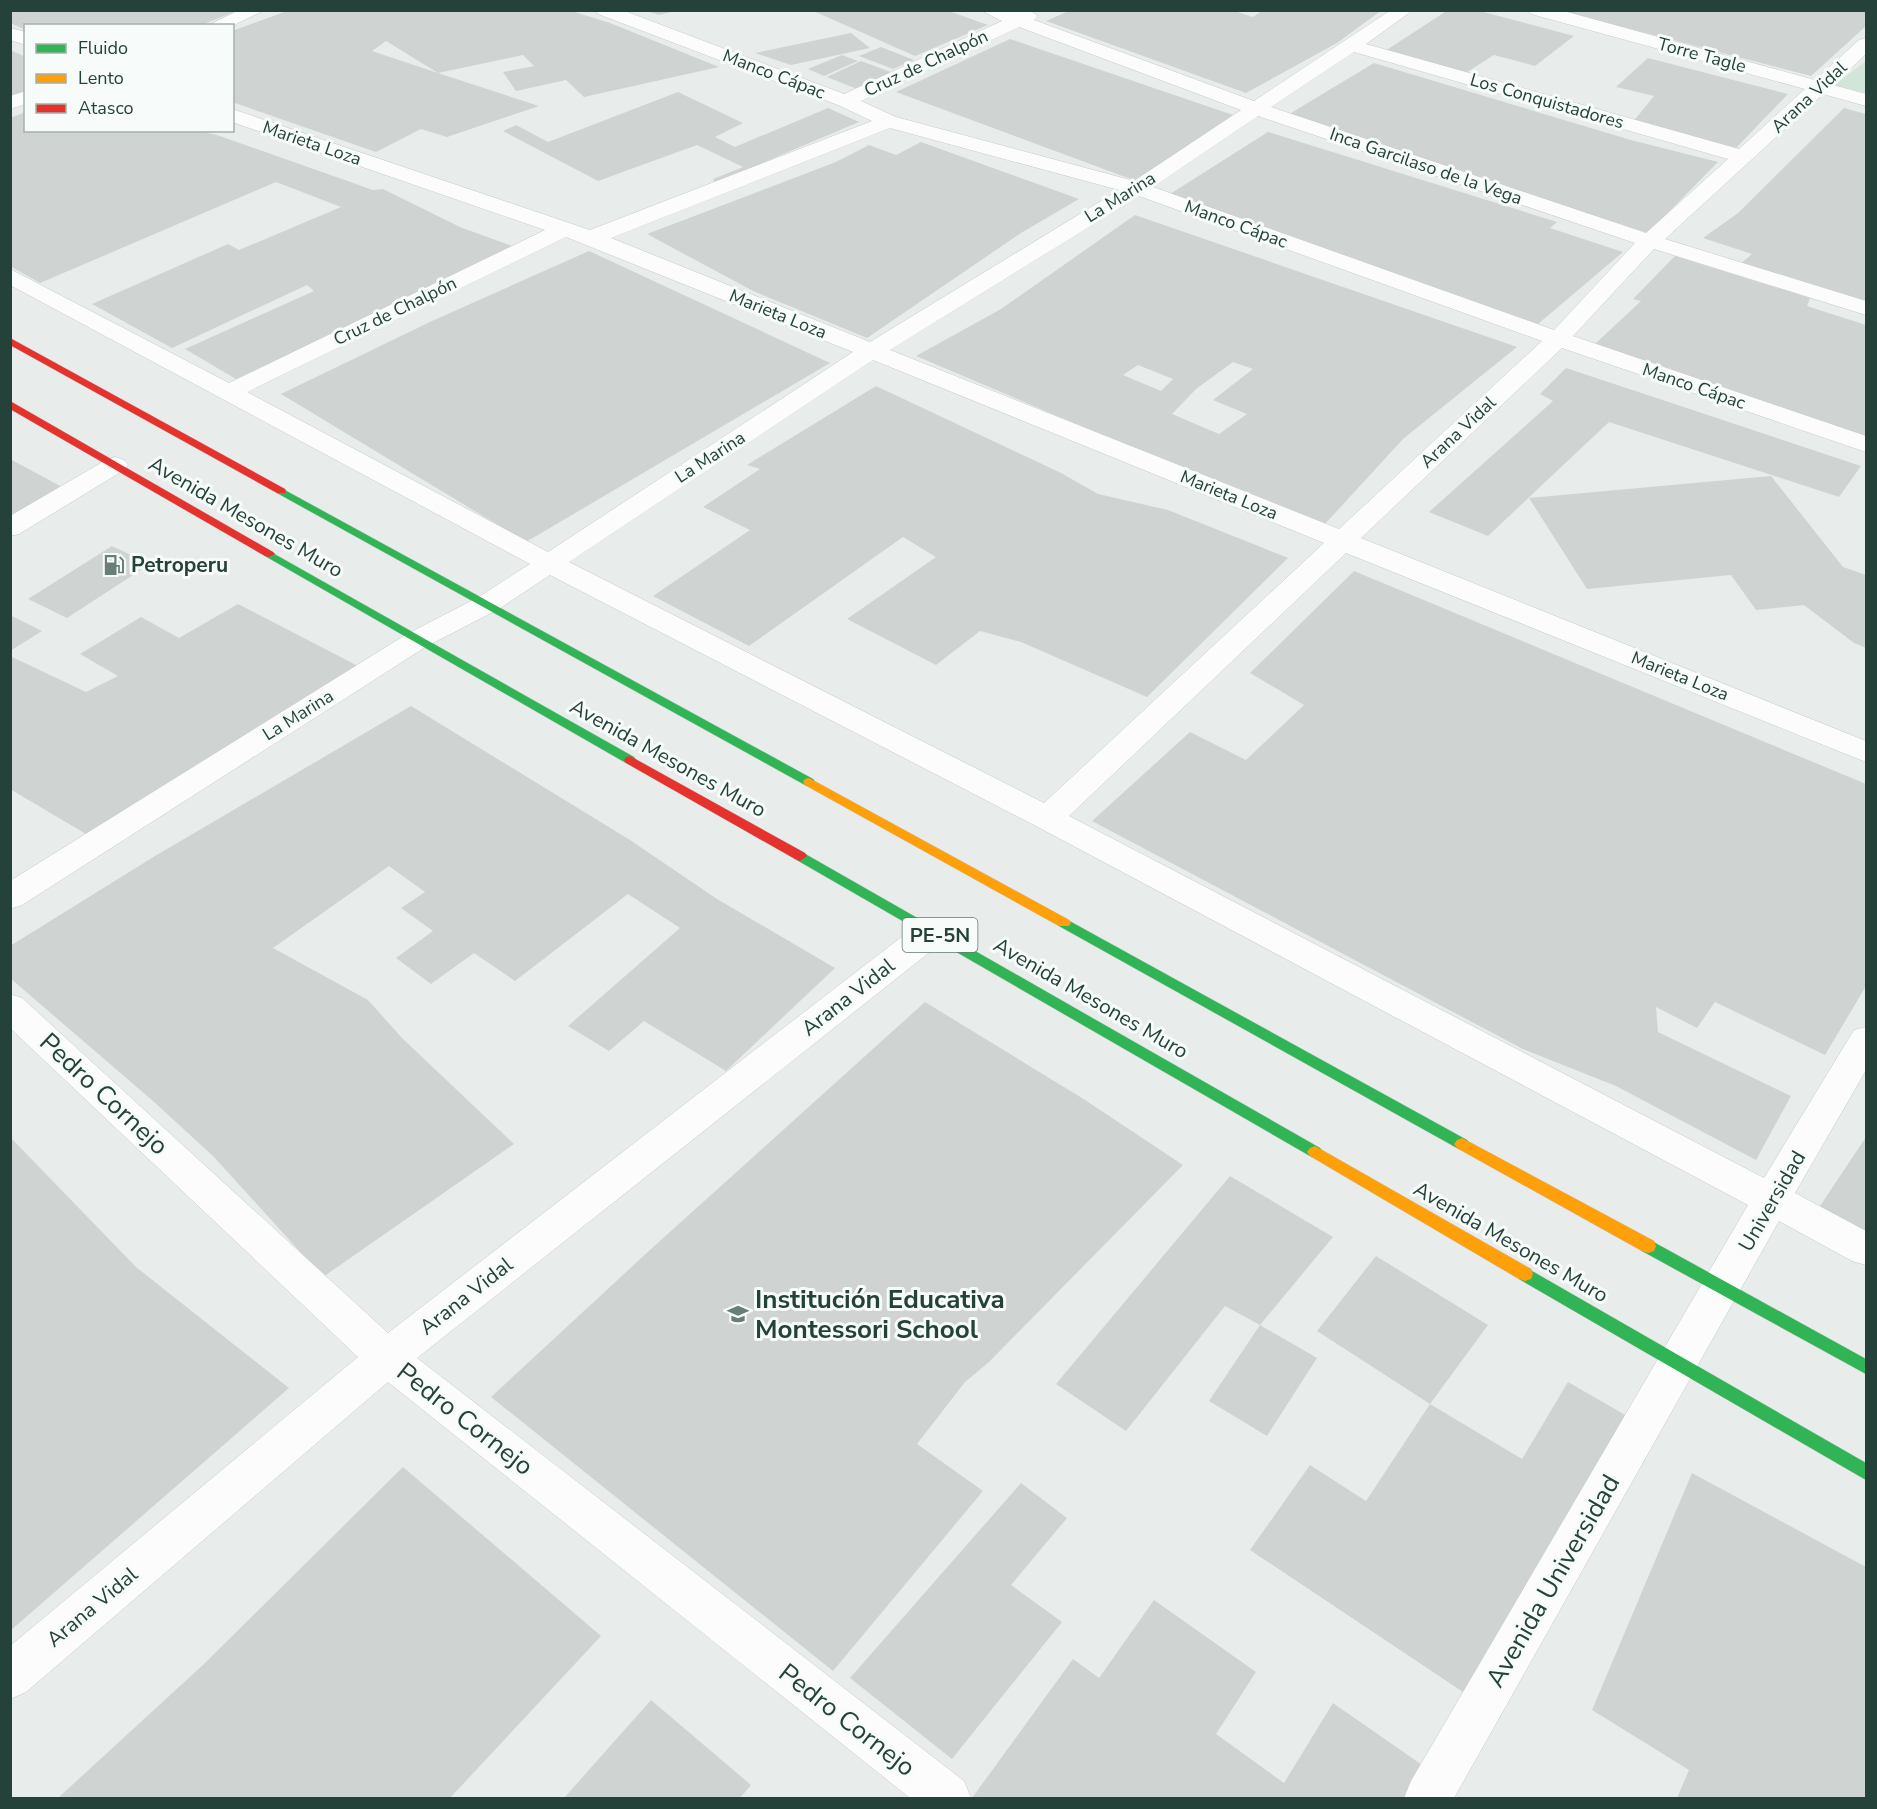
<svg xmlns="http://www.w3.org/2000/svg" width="1877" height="1809" font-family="'Nunito Sans',sans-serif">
	<rect width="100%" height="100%" fill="#e8edeb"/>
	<path fill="#d1e6d8" d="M1866,61V93L1834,85Z"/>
	<path fill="#cfd4d2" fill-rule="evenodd" d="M10,10H239L199,26H26V30L10,23Z
		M290,10H568L610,23L719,67L584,97L566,80L516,91L503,72L534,66L523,55L438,73L386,41L372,51L441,74L539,106L447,137L421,129L376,152L232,102V31Z
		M679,10L659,15L646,11V10Z
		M811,10H946L988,25L915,56Z
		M1071,10H1231L1253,17L1263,10H1382L1337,43L1246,93L1046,21Z
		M1448,10H1476L1574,36L1535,66L1494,55L1464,74L1385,51Z
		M1866,10V26L1811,76L1562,11Z
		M851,33L870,48L791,65L755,53Z
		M1010,39L1233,115L1136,181L896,92Z
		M881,47L914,60L893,69L859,56Z
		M10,50L26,57V90L10,96Z
		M842,55L858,61L824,76L808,69Z
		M1648,58L1788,94L1735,149L1632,123L1654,96L1616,87Z
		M861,61L891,72L857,89L827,77Z
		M1374,63L1631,140L1718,162L1648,233L1286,116Z
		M678,92L743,123L715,137L735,147L828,108L859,122L715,183L713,179L743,167L697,145L598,181L503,131L516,125L548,142Z
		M1844,108L1866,114V305L1739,265L1752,254L1703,238L1738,213Z
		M26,112V130H194L217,135L373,190L383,189L460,227L515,247L236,379L185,349L314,291L307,285L172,348L92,304L228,244L239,250L341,207L276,182L40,283L10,266V118Z
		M1268,132L1557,222L1550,228L1623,252L1538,324L1170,194Z
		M921,142L1079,199L1021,233L867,338L753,291L647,234L836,162L869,145L896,155Z
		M1135,215L1219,244L1517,347L1403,439L1325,524L1100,434L916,356L1001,309ZM1233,362L1253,369L1213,400L1247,414L1219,434L1172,414L1196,389ZM1138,365L1173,379L1161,391L1123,375Z
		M589,251L830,363L526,542L281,394L432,321Z
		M1675,256L1810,298L1807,306L1866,325V438L1595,344L1641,301L1633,299Z
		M1566,368L1861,466L1839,497L1609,422L1488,536L1429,512L1553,401L1540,394Z
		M876,386L1061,473L1098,494L1168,510L1288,558L1147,697L1021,642L980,631L936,665L847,619L936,557L903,537L749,646L653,596L750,530L703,507L760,469L747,465Z
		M10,459L64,488L10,516Z
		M1771,476L1843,567L1866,575V648L1854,643L1804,605L1756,610L1731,575L1587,589L1529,498Z
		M112,546L150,564L67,618L28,599Z
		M1354,571L1866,784V986L1825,1055L1715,1002L1697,1028L1656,1007L1658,1032L1791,1096L1756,1160L1616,1086L1523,1049L1092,821L1190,732L1246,760L1304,705L1250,673Z
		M238,604L360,667L91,837L10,789V656L86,692L118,676L80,654L141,617L179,638Z
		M10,615L42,631L10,651Z
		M411,706L630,840L717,899L835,968L726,1071L644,1021L609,1051L568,1026L680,928L628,894L515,981L474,953L431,984L396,958L433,931L401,908L425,892L389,866L273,948L368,1000L402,1038L514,1144L323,1277L214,1157L153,1101L10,978V946L155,856Z
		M925,1002L1082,1098L1183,1165L989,1362L965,1382L917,1444L983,1491L833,1671L491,1397L651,1249Z
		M10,1137L136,1267L289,1388L10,1631Z
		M1866,1137V1234L1818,1209Z
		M1230,1176L1333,1237L1260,1325L1317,1358L1267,1436L1209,1401L1260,1325L1225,1306L1126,1431L1056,1384Z
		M1376,1256L1488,1325L1430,1404L1317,1331Z
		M1568,1382L1634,1420L1478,1702L1250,1550L1310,1465L1366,1501L1430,1404L1522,1459Z
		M403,1467L601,1636L450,1798H58L205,1663Z
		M1692,1473L1866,1567V1798H1677L1689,1770L1592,1710Z
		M1021,1483L1067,1518L1011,1585L1062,1622L952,1759L850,1678Z
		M1154,1600L1256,1672L1216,1734L1284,1783L1333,1703L1425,1767L1407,1798H972L1073,1659L1099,1678Z
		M651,1700L751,1785L740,1798H564Z"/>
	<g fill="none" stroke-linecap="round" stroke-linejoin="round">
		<defs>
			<path id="street" d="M239,10H265L232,26H207Z
				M595,10H622L844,94L1002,21L980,10C997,10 1014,14 1029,10L1038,16L1034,20L1254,101L1391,10H1413L1366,44L1739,149L1805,89L1531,14L1528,10H1560L1815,80L1859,40L1866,38V54L1833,85L1866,94V106L1823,94L1665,239L1866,301V315L1654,249L1573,336L1866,436V452L1562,348L1361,538L1866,741V762L1346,553L1069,816L1764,1178L1854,1030L1866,1027V1070L1795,1193L1866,1231V1265L1852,1261L1779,1221L1454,1798H1404L1411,1781L1748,1205L1036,826L550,575L497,610L427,646L22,905L10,909V881L407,634L477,598L530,564L10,285V269L229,383L545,230L232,122V109L590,230L872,121L838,105L598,14ZM1019,27L1241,110L1134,181L896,117L861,101ZM1354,52L1728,159L1646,233L1271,107ZM1258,116L1635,243L1554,330L1153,187ZM890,128L1119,190L870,342L611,238ZM1139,196L1542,341L1339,529L890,350ZM566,237L853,352L548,552L247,392ZM873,360L1324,543L1044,803L569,562Z
				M10,28L26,32V45L10,40Z
				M26,91V104L10,109V96Z
				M115,457L124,460L128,465L124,470L19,534L10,536V516L106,460Z
				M933,919L945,922L950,931L945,940L417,1358L964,1781L971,1798H910L388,1382L26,1692L10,1699V1646L358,1357L10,1028V994L22,998L388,1333L921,922Z"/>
			<path id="fast" d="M281,488L813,779L815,782L809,786L805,785L277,493V489Z
				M269,551L634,757L636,760L630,764L626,763L265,556L263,554Z
				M800,851L1320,1148L1323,1152L1320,1156L1315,1158L1310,1156L795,859L793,856Z
				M1064,918L1467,1140L1470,1144L1467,1148L1462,1150L1457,1148L1059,926L1057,923Z
				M1648,1239L1866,1359V1374L1642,1251L1640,1246L1642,1241Z
				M1525,1267L1866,1463V1480L1519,1279L1517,1274L1519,1269Z"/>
			<path id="slow" d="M809,778L1069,920L1071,923L1069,926H1059L805,785L803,782L805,779Z
				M1462,1138L1654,1241L1656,1246L1654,1251L1648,1253L1642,1251L1457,1148L1454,1144L1457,1140Z
				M1315,1146L1531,1269L1533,1274L1531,1279L1525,1281L1519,1279L1310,1156L1307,1152L1310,1148Z"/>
			<path id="jam" d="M10,338L285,489L286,491L285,493H277L10,345Z
				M10,401L273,552L275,554L269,557L265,556L10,409Z
				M630,756L805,853L807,856L800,861L795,859L626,763L624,760L626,757Z"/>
		</defs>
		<use href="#street" stroke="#c5cac8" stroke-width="1"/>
		<use href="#fast" stroke="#c3ccc9" stroke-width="1"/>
		<use href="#slow" stroke="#c3ccc9" stroke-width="1"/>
		<use href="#jam" stroke="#c3ccc9" stroke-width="1"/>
		<use href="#street" fill="#fcfcfc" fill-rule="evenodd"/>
		<use href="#fast" fill="#30b455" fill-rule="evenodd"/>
		<use href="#slow" fill="#ff9f0a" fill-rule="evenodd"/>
		<use href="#jam" fill="#e5322d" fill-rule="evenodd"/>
	</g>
	<defs>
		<symbol id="fuel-bare" viewBox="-9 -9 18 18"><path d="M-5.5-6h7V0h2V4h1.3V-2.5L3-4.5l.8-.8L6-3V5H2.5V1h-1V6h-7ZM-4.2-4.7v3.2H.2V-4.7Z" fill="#697e78" stroke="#f7fbf9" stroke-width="2.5" paint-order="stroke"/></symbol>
		<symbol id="school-bare" viewBox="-9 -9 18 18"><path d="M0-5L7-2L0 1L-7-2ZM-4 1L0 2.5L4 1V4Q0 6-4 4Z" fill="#697e78" stroke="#f7fbf9" stroke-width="2.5" paint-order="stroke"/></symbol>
	</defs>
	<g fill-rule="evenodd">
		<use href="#fuel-bare" x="99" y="550" width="30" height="30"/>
		<use href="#school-bare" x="723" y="1299" width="30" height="30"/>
	</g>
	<g text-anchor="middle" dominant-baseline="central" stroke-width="6" stroke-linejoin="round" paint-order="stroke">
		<g font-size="18" fill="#24423a" stroke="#f7fbf9">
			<text transform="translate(1702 55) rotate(15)">Torre Tagle</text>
			<text transform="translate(926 63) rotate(-25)">Cruz de Chalpón</text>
			<text transform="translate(774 74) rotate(21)">Manco Cápac</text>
			<text transform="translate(1809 97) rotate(-43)">Arana Vidal</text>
			<text transform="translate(1547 101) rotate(16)">Los Conquistadores</text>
			<text transform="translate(312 143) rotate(19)">Marieta Loza</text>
			<text transform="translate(1426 166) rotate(19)">Inca Garcilaso de la Vega</text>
			<text transform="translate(1120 197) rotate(-32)">La Marina</text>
			<text transform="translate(1236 224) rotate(20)">Manco Cápac</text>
			<text transform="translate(395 311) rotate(-26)">Cruz de Chalpón</text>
			<text transform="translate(778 314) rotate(22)">Marieta Loza</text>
			<text transform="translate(1694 386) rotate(19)">Manco Cápac</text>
			<text transform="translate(1458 432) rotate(-43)">Arana Vidal</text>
			<text transform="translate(710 457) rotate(-33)">La Marina</text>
			<text transform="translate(1229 495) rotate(22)">Marieta Loza</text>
			<text transform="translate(1680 676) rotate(22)">Marieta Loza</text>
			<text transform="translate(298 715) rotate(-32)">La Marina</text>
		</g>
		<rect fill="#f7fbf9" stroke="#637a73" stroke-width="1.5" x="902.5" y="918" width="75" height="34" rx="4.5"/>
		<g font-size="20" font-weight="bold" fill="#24423a">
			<text x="940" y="935">PE-5N</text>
		</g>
		<g font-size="21" fill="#24423a" stroke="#f7fbf9">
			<text transform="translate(246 517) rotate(30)">Avenida Mesones Muro</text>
			<text transform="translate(668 758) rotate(29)">Avenida Mesones Muro</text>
			<text transform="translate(848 997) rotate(-38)">Arana Vidal</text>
			<text transform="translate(1091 998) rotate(30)">Avenida Mesones Muro</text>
			<text transform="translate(1772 1201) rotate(-60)">Universidad</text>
			<text transform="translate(1511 1242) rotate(30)">Avenida Mesones Muro</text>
			<text transform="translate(466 1296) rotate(-38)">Arana Vidal</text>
			<text transform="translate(92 1607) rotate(-40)">Arana Vidal</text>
		</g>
		<g font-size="21" font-weight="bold" fill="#24423a" stroke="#f7fbf9" text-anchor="start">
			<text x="131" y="565">Petroperu</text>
		</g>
		<g font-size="26" fill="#24423a" stroke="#f7fbf9">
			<text transform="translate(104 1094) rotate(43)">Pedro Cornejo</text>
			<text transform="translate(465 1419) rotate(38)">Pedro Cornejo</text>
			<text transform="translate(1553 1581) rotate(-60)">Avenida Universidad</text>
			<text transform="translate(847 1720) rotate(38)">Pedro Cornejo</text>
		</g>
		<g font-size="26" font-weight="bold" fill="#24423a" stroke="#f7fbf9" text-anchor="start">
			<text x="755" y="1299">Institución Educativa<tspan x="755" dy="30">Montessori School</tspan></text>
		</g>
	</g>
	<rect width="1877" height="1809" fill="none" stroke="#24423a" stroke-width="24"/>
	<rect x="24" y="24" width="210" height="108" fill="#f7fbf9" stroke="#a3b1ad" stroke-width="1.5"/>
	<rect x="36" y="44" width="30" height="9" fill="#30b455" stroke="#a3b1ad" stroke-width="1.5"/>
	<text x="78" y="54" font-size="18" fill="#24423a">Fluido</text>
	<rect x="36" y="74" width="30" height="9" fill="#ff9f0a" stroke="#a3b1ad" stroke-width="1.5"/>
	<text x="78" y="84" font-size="18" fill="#24423a">Lento</text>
	<rect x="36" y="104" width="30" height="9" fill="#e5322d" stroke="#a3b1ad" stroke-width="1.5"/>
	<text x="78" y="114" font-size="18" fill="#24423a">Atasco</text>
</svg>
